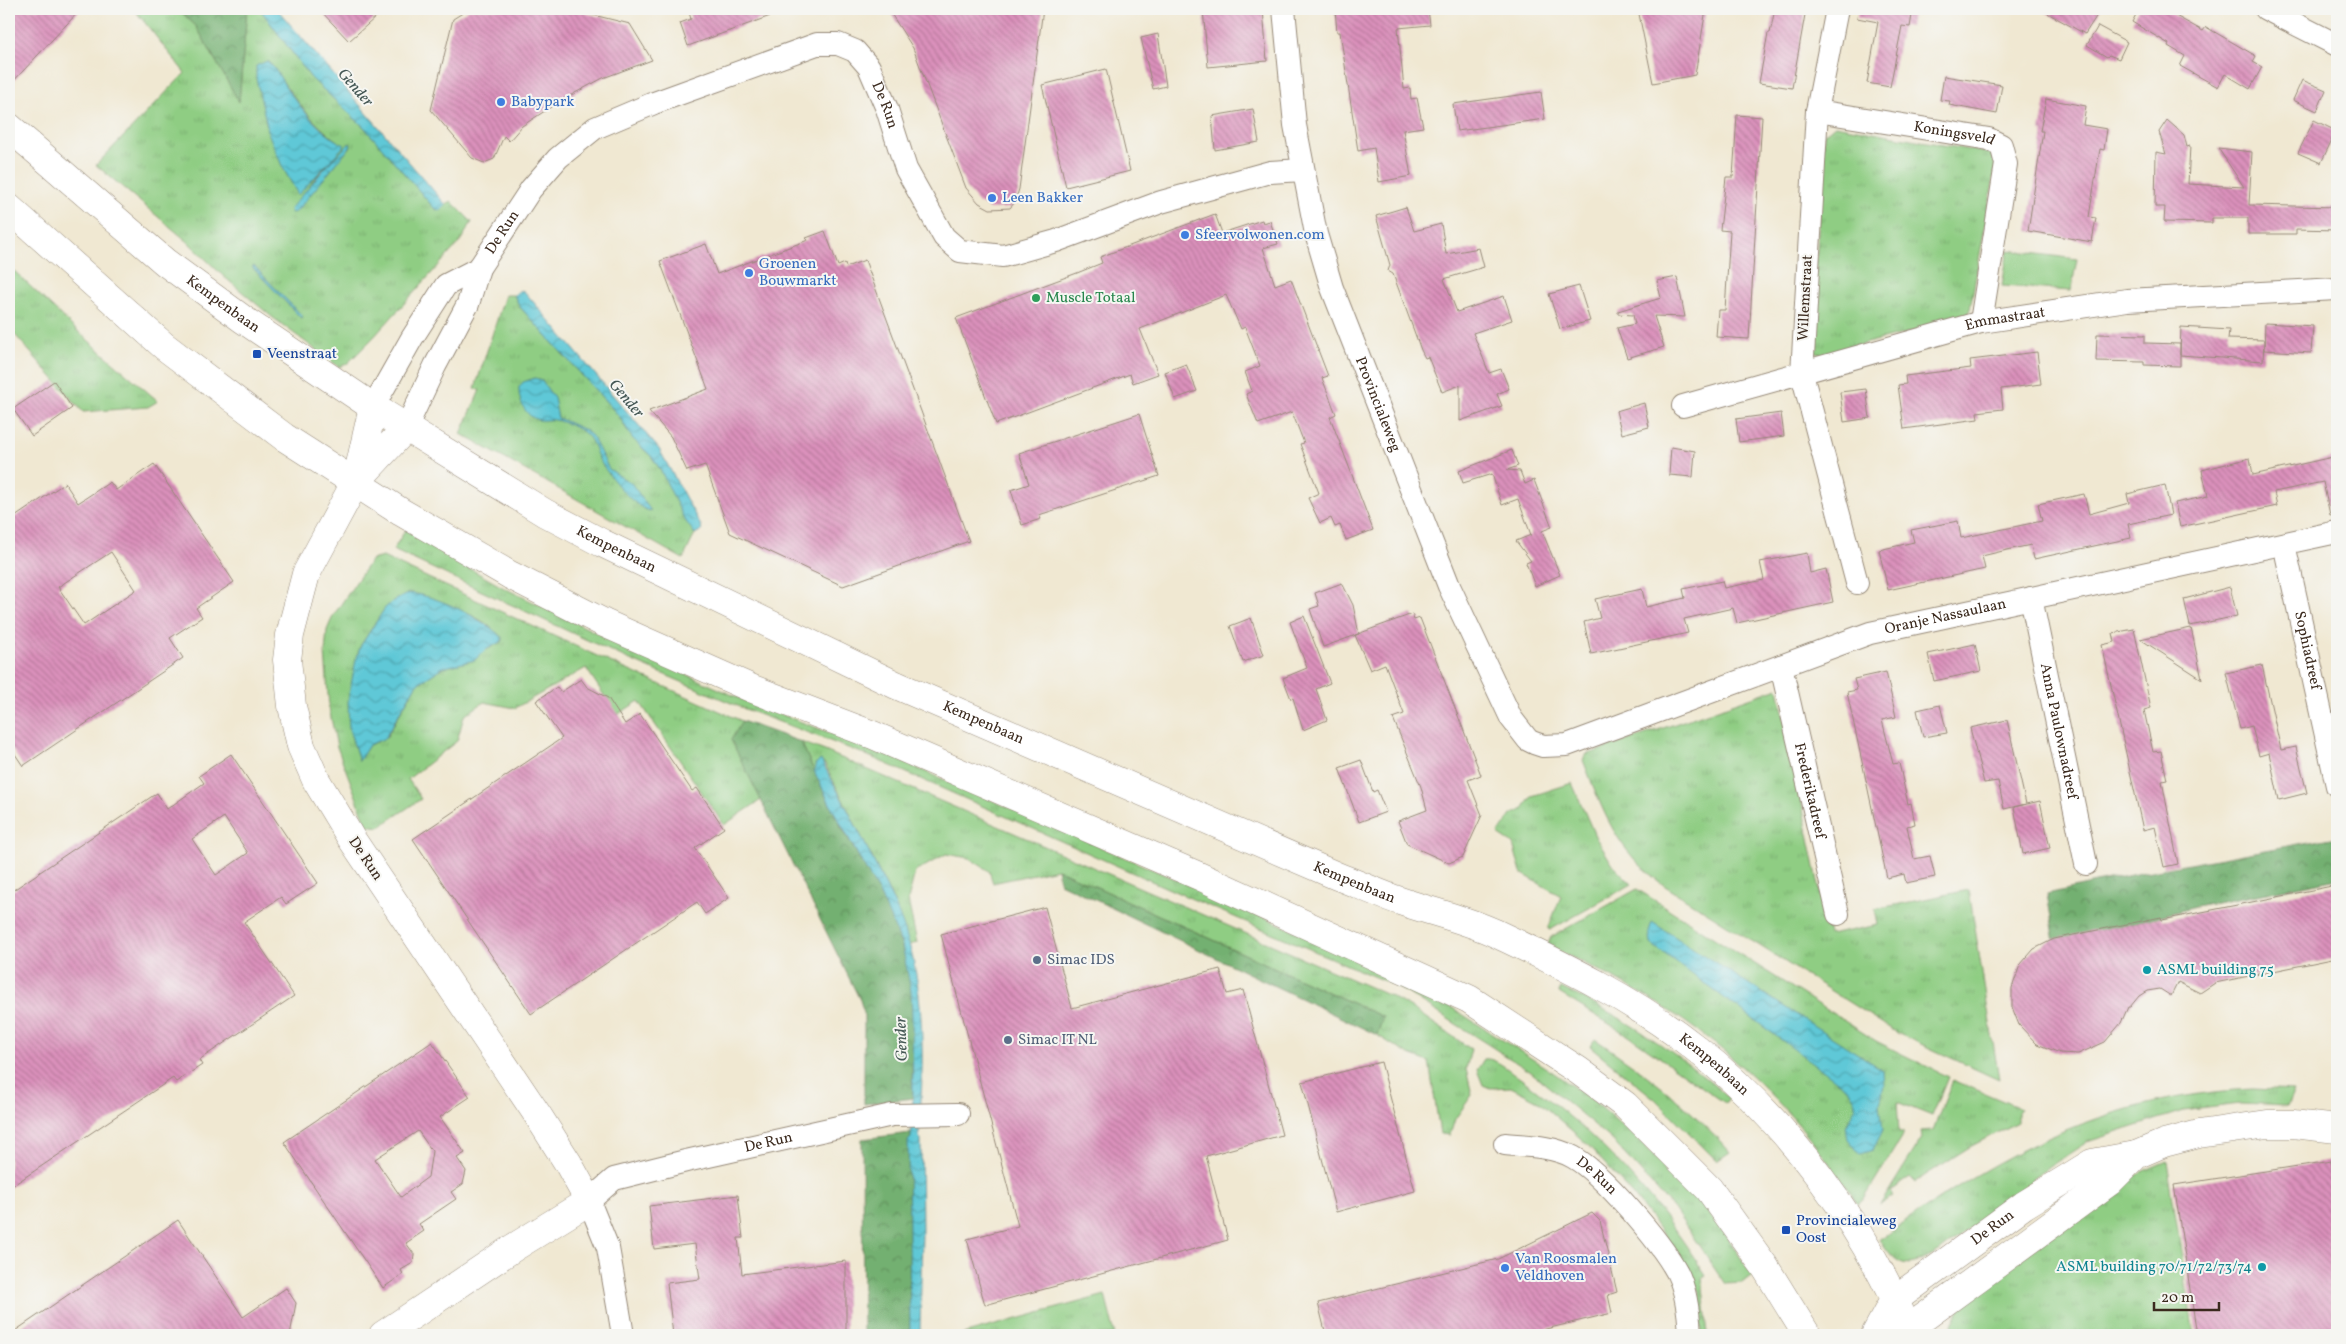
<svg xmlns="http://www.w3.org/2000/svg" width="2346" height="1344" font-family="Vollkorn,serif">
	<defs>
		<pattern id="grass-tufts" width="24" height="20" patternUnits="userSpaceOnUse" patternTransform="scale(1.25)"><rect width="24" height="20" fill="#8fcd83"/><path d="M3 7l-1-3M5 7V3M7 7l1-3M15 17l-1-3M17 17v-4M19 17l1-3" fill="none" stroke="#7cb071"/></pattern>
		<pattern id="forest-crowns" width="20" height="18" patternUnits="userSpaceOnUse" patternTransform="scale(1.25)"><rect width="20" height="18" fill="#73b071"/><path d="M2 6a3 3 0 1 1 6 0M12 15a3 3 0 1 1 6 0" fill="none" stroke="#608f5c"/></pattern>
		<pattern id="water-waves" width="16" height="10" patternUnits="userSpaceOnUse" patternTransform="scale(1.25)"><rect width="16" height="10" fill="#5ec8d7"/><path d="M0 5q4-4 8 0t8 0" fill="none" stroke="#4fa3ae"/></pattern>
		<pattern id="building-back-hatch" width="6" height="6" patternUnits="userSpaceOnUse" patternTransform="scale(1.25)"><rect width="6" height="6" fill="#db91bc"/><path d="M-1 5l2 2M0 0l6 6M5-1l2 2" fill="none" stroke="#b37798"/></pattern>
	</defs>
	<rect width="100%" height="100%" fill="#f6f6f2"/>
	<filter id="ink" filterUnits="userSpaceOnUse"><feTurbulence type="fractalNoise" baseFrequency=".02" numOctaves="2"/><feDisplacementMap in="SourceGraphic" scale="10" xChannelSelector="R" yChannelSelector="G"/><feConvolveMatrix kernelMatrix="1 2 1 2 8 2 1 2 1" color-interpolation-filters="sRGB"/></filter>
	<filter id="wash" filterUnits="userSpaceOnUse"><feTurbulence type="fractalNoise" baseFrequency=".0096" numOctaves="4" result="noise"/><feDisplacementMap in="SourceGraphic" scale="20" xChannelSelector="R" yChannelSelector="G"/><feGaussianBlur stdDeviation="1.12" result="paint"/><feColorMatrix in="noise" values="0 0 0 0 0 0 0 0 0 0 0 0 0 0 0 0 0 1.4 0 .05"/><feComposite in="paint" operator="in"/></filter>
	<g filter="url(#wash)">
		<rect width="100%" height="100%" fill="#f0e8d2"/>
		<path fill="url(#grass-tufts)" stroke="#657c50" fill-rule="evenodd" d="M134,9H178L196,26L239,101L247,9H260L311,78L364,127L434,208L440,211L451,201L472,222L459,243L372,339L347,364L339,367L272,317L222,275L187,241L96,165L185,73ZM272,66C291,94 313,125 341,144L338,152L298,194L282,166L256,78ZM351,146L296,212C306,186 327,160 351,146ZM254,266L303,317L301,318L252,267Z
			M1835,125L1992,154L1996,166L1970,309L1966,317L1960,320L1822,354L1811,350L1824,134Z
			M9,266L74,328L158,401L148,407L83,412L9,328Z
			M505,295H514L520,307L620,417L627,430L640,446L651,456L660,469L695,534L683,559L461,434L480,390L475,388Z
			M406,529L453,559L504,588L632,650L748,702L868,747L1407,979L1551,1071L1595,1102L1642,1143L1692,1193L1724,1232L1752,1275L1742,1283L1725,1284L1674,1209L1610,1138L1531,1072L1409,994L1389,983L1183,895L864,754L745,709L628,659L393,550Z
			M383,557L623,668L742,721L732,740L761,800L724,825L639,701L617,715L586,668L515,708L484,702L464,716L457,741L408,779L421,799L379,827L367,825L337,747L329,708L325,652L327,630L333,616L371,560ZM409,593C425,595 482,616 492,629C495,633 496,639 499,643L484,651L475,660L442,668L416,685L386,738L369,745L359,760L349,729L356,659L361,645L385,609L392,602Z
			M1778,688L1829,935L1878,925L1875,909L1969,890L1999,1080L1899,1034L1665,886C1616,851 1604,814 1583,760L1586,755Z
			M801,742L825,751L1390,996L1413,1009L1471,1049L1466,1069L1472,1095L1455,1119L1450,1135L1440,1134L1429,1062L1409,1055L1377,1035L1383,1017L1057,869L993,883L989,871L969,858L946,854L915,872L908,900L917,943L909,945L895,904L825,764H815L817,768L814,771Z
			M1572,783L1596,838L1613,865L1632,884L1550,930L1548,929L1561,896L1521,873L1513,844L1498,834L1511,815L1522,810L1532,796Z
			M1637,889L1876,1041L1948,1077L1932,1116L1897,1102L1899,1132H1903V1135L1863,1200L1858,1204C1839,1177 1820,1149 1799,1125C1726,1041 1648,990 1547,946L1551,937Z
			M1561,988C1623,1016 1678,1053 1729,1098L1725,1103L1629,1036L1559,993Z
			M1595,1039C1644,1072 1691,1107 1730,1152L1717,1161L1655,1099L1590,1046Z
			M1484,1059C1495,1057 1511,1072 1520,1078C1595,1131 1658,1198 1706,1276L1702,1278L1708,1335H1702L1699,1293L1694,1281L1672,1246L1634,1196L1587,1144L1538,1101L1511,1087L1490,1088L1483,1085L1477,1070Z
			M1953,1080L2020,1108L2017,1112V1122L1968,1148L1915,1182L1910,1177L1890,1191L1893,1196L1880,1205L1922,1138L1921,1131L1933,1130Z
			M2253,1089L2294,1091L2287,1106L2240,1104L2183,1111L2087,1142L2049,1167L1939,1252C1908,1269 1899,1270 1880,1239C1914,1216 1947,1192 1982,1172C2065,1123 2157,1093 2253,1089Z
			M2167,1161L2194,1335H1950L1953,1322L1963,1303L2125,1179Z
			M1105,1295L1115,1335H959Z"/>
		<path fill="url(#forest-crowns)" stroke="#576d48" d="M178,9H247L239,102L196,26Z
			M742,721L801,742C814,771 827,800 842,828C867,872 895,915 907,965C917,1009 910,1054 913,1098L864,1104V1013L860,1000L731,740Z
			M2337,837V879L2196,907L2055,942L2047,894L2140,873Z
			M1057,869L1383,1017L1377,1035L1060,883Z
			M911,1133L910,1335H863L862,1139Z"/>
		<path fill="#8fcd83" stroke="#657c50" d="M2008,250L2077,259L2071,291L2002,286Z"/>
		<path fill="url(#water-waves)" stroke="#4c797a" d="M260,9H277L446,205L440,211L434,208L364,127L311,78Z
			M267,61C277,69 281,80 288,90C302,109 323,136 345,145L298,195L282,166L269,135L256,78V66Z
			M350,143L351,146L296,212L291,213L290,209L331,161Z
			M254,266L303,317L301,318L252,267Z
			M520,290L524,291L659,449L701,526L702,530L695,534L684,519L660,469L651,456L632,438L620,417L520,307L514,295Z
			M535,378L541,380L554,398L558,418L585,430L592,436L609,469L632,484L651,511C636,510 608,475 600,461C595,453 594,441 586,434C579,428 564,422 555,420C550,419 544,421 539,420C525,417 518,400 519,387L523,382Z
			M409,593C439,596 479,617 502,637V641L484,651L475,660L442,668L416,685L385,738L369,745L359,761L349,729L348,700L356,659L361,645L385,608L392,602Z
			M821,760C839,793 858,829 875,864C886,887 899,910 906,934C927,997 923,1072 919,1137L921,1139L922,1233L920,1335H910L908,1141L911,1138L913,1098L912,1018L911,991L902,945L881,897L832,808L814,771L816,768L815,764Z
			M1652,922L1883,1070L1884,1085L1880,1104L1883,1130L1873,1150L1860,1154L1848,1139L1846,1126L1856,1106L1854,1098L1848,1089L1651,944L1649,931Z"/>
		<g id="blocks">
			<path fill="url(#building-back-hatch)" fill-rule="evenodd" d="M9,9H81L9,86Z
				M319,9H385L349,41Z
				M469,9H569L630,24L652,60L603,78L560,101L522,126L509,141L504,136L494,159L484,163L472,158L431,110L453,19Z
				M688,9H784V11L688,46L680,23L691,19Z
				M888,9H1043L1019,189L1015,202L1010,208L990,209L979,203L966,188L913,48Z
				M1203,9H1263L1267,61L1208,67Z
				M1335,9H1428L1430,25L1398,28L1404,89L1410,88L1411,99L1417,98L1423,127L1403,130L1411,176L1379,182L1374,148L1358,151L1340,32H1337Z
				M1638,9H1706L1695,75L1653,83Z
				M1775,9H1806L1792,88L1759,83L1768,33H1770Z
				M1858,9H1913L1910,27L1902,26L1890,87L1867,83L1878,22L1857,18Z
				M2040,9H2101L2085,34Z
				M2139,9H2163L2203,31L2206,27L2256,56L2253,62L2262,67L2250,89L2225,74L2218,87L2180,66L2185,56L2168,46L2169,44L2132,22Z
				M2098,26L2127,42L2119,59L2109,55L2107,57L2087,45Z
				M1158,34L1166,86L1153,89L1141,38Z
				M1106,69L1130,171L1066,187L1042,85Z
				M1944,76L2002,85L1997,114L1949,105L1950,101L1940,100Z
				M2302,80L2326,90L2317,111L2293,100Z
				M1541,92L1545,119L1457,131L1453,104Z
				M2046,99L2086,106L2083,125L2107,129L2104,150L2100,149L2089,217L2096,218L2092,242L2028,231L2043,131H2040Z
				M1253,109L1259,142L1215,150L1212,116Z
				M1737,115L1762,117L1749,339L1716,337L1718,310H1725L1730,231L1720,230L1726,177H1733Z
				M2167,120L2184,135L2187,147L2190,146L2188,184L2244,187L2218,148L2252,152L2249,205L2337,207V230L2296,229V234H2248V218H2212V223L2164,222L2165,207H2155L2156,152L2166,154L2159,132Z
				M2314,120L2336,131L2321,163L2298,153Z
				M1406,207L1414,231L1441,224L1446,254L1479,248L1484,267L1444,279L1457,312L1504,296L1512,320L1473,333L1489,373L1501,369L1509,389L1497,394L1502,406L1460,421V385L1442,392L1428,357L1425,358L1421,350L1393,274L1388,271L1390,265L1376,216Z
				M1215,214L1222,233L1262,220L1263,223L1270,221L1278,244L1263,248L1275,285L1291,279L1328,376L1322,378L1336,414L1330,417L1373,530L1346,540L1340,525L1335,527L1331,518L1320,523L1308,498L1319,493L1300,444L1304,443L1292,412L1258,424L1246,394L1252,391L1245,372L1260,366L1245,327L1241,329L1226,295L1140,329L1158,374L1133,383L1130,374L996,424L956,318L1077,273L1102,263L1100,257Z
				M825,231L838,266L845,263L846,267L865,260L969,541L843,586L730,533L705,465L687,471L671,437L649,411L708,389L660,261L706,244L717,274L808,240L806,238Z
				M1677,277L1685,317L1654,316L1664,347L1627,358L1617,328L1635,324L1633,315L1618,314V311L1661,298L1657,281Z
				M1579,286L1590,321L1560,329L1549,294Z
				M2265,323L2313,326L2311,353L2264,350Z
				M2181,327L2229,330L2228,339L2264,340L2263,361L2180,355Z
				M2097,334L2145,335V343L2180,344V366L2144,365V362L2096,361Z
				M2037,352L2041,384L2001,389L2003,409L1977,412L1978,419L1904,429L1898,385L1906,384L1905,376L1971,368L1970,360Z
				M1186,364L1197,391L1175,399L1165,372Z
				M54,381L72,408L32,436L13,409Z
				M1866,389L1870,418L1844,422L1840,392Z
				M1644,403L1649,427L1622,434L1616,411Z
				M1781,413L1784,436L1739,442L1736,419Z
				M1139,414L1159,476L1039,515L1041,519L1022,525L1011,490L1029,484L1019,453Z
				M1671,447L1695,451L1693,477L1669,475Z
				M1512,450L1518,466L1507,470L1520,471L1525,484L1534,480L1552,527L1542,531L1560,575L1535,586L1526,563L1531,561L1516,541L1531,535L1518,499L1502,505L1492,474L1463,483L1459,471Z
				M2337,456V514L2330,515L2323,482L2274,492L2277,506L2180,527L2175,503L2208,496L2202,470L2250,458L2253,475Z
				M154,464L234,582L196,608L202,617L170,638L183,658L23,766L9,745V521L65,483L78,503L110,482L116,490ZM111,552L136,590L84,625L58,587Z
				M2165,485L2171,515L2128,524L2131,538L2034,559L2031,545L2007,550L1982,556L1985,569L1888,590L1879,550L1914,542L1911,530L1958,521L1961,538L2042,521L2038,504L2084,494L2089,514L2129,503L2127,494Z
				M1807,553L1810,573L1826,569L1833,602L1737,623L1733,608L1684,619L1688,633L1591,654L1584,622L1600,618L1595,599L1642,589L1646,607L1685,598L1683,589L1722,581L1724,588L1764,580L1760,562Z
				M1342,583L1353,605L1359,634L1323,647L1310,609L1319,606L1315,593Z
				M2230,587L2237,616L2190,626L2184,599Z
				M1412,614L1414,620L1420,618L1481,775L1468,780L1482,815L1463,857L1449,863L1407,844L1398,821L1427,810L1421,787L1393,718L1404,714L1385,664L1370,670L1355,635Z
				M1304,616L1330,683L1316,689L1327,720L1303,730L1293,698L1291,699L1283,678L1307,668L1290,622Z
				M1251,618L1264,655L1243,662L1230,626Z
				M2191,628L2202,679L2140,639Z
				M2134,629L2151,708L2144,710L2153,752L2161,751L2167,780L2162,781L2178,864L2164,867L2155,827L2143,830L2102,645L2115,642L2113,633Z
				M1975,644L1981,671L1934,681L1928,654Z
				M2262,665L2281,750L2296,747L2307,793L2279,800L2269,753L2259,756L2252,726L2240,729L2226,673Z
				M1886,672L1896,717L1882,720L1893,764L1899,763L1908,804L1911,803L1915,824L1907,826L1914,859L1930,856L1935,877L1906,883L1904,874L1887,878L1847,692L1857,690L1854,679Z
				M581,679L587,687L608,698L625,724L640,714L692,791L697,788L724,828L695,848L729,898L705,914L697,902L531,1014L413,839L562,738L536,701L557,687L561,692Z
				M1940,705L1947,733L1923,737L1917,710Z
				M2007,720L2026,804L2004,809L1998,781L1984,783L1970,728Z
				M231,754L318,883L286,904L281,897L244,922L294,996L199,1060L202,1065L176,1082L173,1078L9,1188V893L157,793L167,809L204,783L199,776ZM224,817L248,853L216,875L192,839Z
				M1361,760L1373,792L1377,790L1386,812L1359,822L1339,768Z
				M2040,801L2050,848L2023,854L2014,807Z
				M2337,885V958L2215,983L2200,993L2178,982L2171,996L2160,989L2147,991L2139,996L2130,1007H2128L2121,1023L2105,1042L2078,1054L2060,1053L2037,1044L2019,1025L2012,1007V988L2020,965L2034,949L2054,939L2161,917L2162,920Z
				M1045,907L1072,1008L1220,969L1227,994L1243,990L1282,1135L1206,1156L1228,1240L985,1305L967,1239L1018,1226L941,934Z
				M432,1042L470,1097L440,1117L465,1153L457,1158L466,1171L463,1184L451,1192L456,1199L419,1224L424,1231L406,1243L414,1254L413,1263L401,1270L403,1274L383,1288L284,1142ZM418,1131L432,1151L428,1177L401,1197L375,1159Z
				M1381,1062L1415,1191L1336,1212L1302,1082Z
				M2331,1161L2337,1202V1335H2263L2262,1333L2247,1335H2197L2174,1185Z
				M738,1195L743,1238H738L742,1274L846,1261V1335H673L667,1283L700,1279L695,1244L654,1249L649,1206Z
				M1592,1213L1600,1221L1617,1292L1608,1295L1612,1313L1521,1335H1326L1318,1303L1498,1259Z
				M178,1220L243,1317L286,1288L296,1303L290,1335H9Z"/>
		</g>
	</g>
	<g filter="url(#ink)">
		<use href="#blocks" fill-opacity="0" stroke="#968978" stroke-width="1"/>
		<g fill="none" stroke-linecap="round" stroke-linejoin="round">
			<defs>
				<g id="minor">
					<path id="s1" d="M1284,9L1295,125L1316,234L1332,288L1449,586L1511,718L1528,740L1534,743L1543,746L1567,745L1870,633L2337,532"/>
					<path d="M1837,9L1817,111L1802,374L1857,583"/>
					<path d="M2266,9L2337,45"/>
					<path id="s2" d="M1817,111L1989,139L2001,145L2006,164L1981,322"/>
					<path id="s3" d="M1683,406L1981,322L2127,300L2337,289"/>
					<path d="M373,407L412,338L446,285L479,268"/>
					<path id="s4" d="M406,428L435,366L468,304L479,268L531,189L558,158L595,128L654,103L817,44H838L855,51L869,67L887,109L906,169L944,237L960,251L1003,256L1056,241L1161,202L1270,172L1303,170"/>
					<path id="s5" d="M2284,544L2337,786"/>
					<path id="s6" d="M2031,598L2086,864"/>
					<path id="s7" d="M1781,666L1838,914"/>
					<path id="s8" d="M1505,1144C1527,1146 1553,1146 1573,1157C1602,1173 1660,1241 1677,1272C1686,1290 1689,1315 1690,1335"/>
					<path id="s9" d="M623,1335L608,1248L589,1201L614,1179L686,1161L892,1115L958,1114"/>
				</g>
				<g id="tertiary">
					<path d="M356,482L373,407"/>
					<path d="M383,1335L513,1248L589,1201L568,1163L537,1114L351,838L316,780L301,746L292,706L287,660L290,635L306,574L355,483L406,428"/>
					<path id="s10" d="M1875,1335L1894,1300L2024,1205L2092,1163L2136,1155L2164,1143L2199,1134L2267,1124H2293L2337,1129"/>
					<path d="M1890,1335L1908,1329L2109,1182L2136,1155"/>
				</g>
				<g id="secondary">
					<path id="s11" d="M9,127L165,262L244,320L373,407L545,513L602,543L896,685L1337,876C1358,884 1379,894 1400,901C1432,912 1465,919 1495,933C1563,965 1635,1000 1694,1047C1786,1119 1866,1227 1910,1335"/>
					<path d="M9,208L164,346L284,437L401,512L510,575L604,623L753,689L873,735L1199,876L1469,999L1579,1071L1625,1105L1709,1189L1765,1267L1807,1335"/>
				</g>
			</defs>
			<use href="#minor" stroke="#968978" stroke-width="24"/>
			<use href="#tertiary" stroke="#968978" stroke-width="29"/>
			<use href="#secondary" stroke="#968978" stroke-width="29"/>
			<use href="#minor" stroke="#fff" stroke-width="22"/>
			<use href="#tertiary" stroke="#fff" stroke-width="28"/>
			<use href="#secondary" stroke="#fff" stroke-width="28"/>
		</g>
	</g>
	<g fill="#3f7fe0" stroke="#f6f6f2" stroke-width="2">
		<circle cx="501" cy="102" r="5"/>
		<circle cx="992" cy="198" r="5"/>
		<circle cx="1185" cy="235" r="5"/>
		<circle cx="749" cy="273" r="5"/>
		<circle cx="1505" cy="1268" r="5"/>
	</g>
	<circle fill="#2e9e5b" stroke="#f6f6f2" stroke-width="2" cx="1036" cy="298" r="5"/>
	<g fill="#1a4fb4" stroke="#f6f6f2" stroke-width="2">
		<rect x="252" y="349" width="10" height="10" rx="2.5"/>
		<rect x="1781" y="1225" width="10" height="10" rx="2.5"/>
	</g>
	<g fill="#5c6f8a" stroke="#f6f6f2" stroke-width="2">
		<circle cx="1037" cy="960" r="5"/>
		<circle cx="1008" cy="1040" r="5"/>
	</g>
	<g fill="#0f9aa8" stroke="#f6f6f2" stroke-width="2">
		<circle cx="2147" cy="970" r="5"/>
		<circle cx="2262" cy="1267" r="5"/>
	</g>
	<g text-anchor="middle" dominant-baseline="central" stroke-width="4" stroke-linejoin="round" paint-order="stroke">
		<g font-size="15" fill="#366cbe" stroke="#f6f6f2" text-anchor="start">
			<text x="511" y="102">Babypark</text>
			<text x="1002" y="198">Leen Bakker</text>
			<text x="1195" y="235">Sfeervolwonen.com</text>
			<text x="759" y="264">Groenen<tspan x="759" dy="17">Bouwmarkt</tspan></text>
			<text x="1515" y="1259">Van Roosmalen<tspan x="1515" dy="17">Veldhoven</tspan></text>
		</g>
		<g font-size="15" fill="#3b2a1e" stroke="#f6f6f2">
			<text stroke="none"><textPath href="#s4" startOffset="699">De Run</textPath></text>
			<text stroke="none"><textPath href="#s2" startOffset="139">Koningsveld</textPath></text>
			<text stroke="none"><textPath href="#s4" startOffset="219">De Run</textPath></text>
			<text transform="translate(1806 298) rotate(-87)">Willemstraat</text>
			<text stroke="none"><textPath href="#s11" startOffset="278">Kempenbaan</textPath></text>
			<text stroke="none"><textPath href="#s3" startOffset="334">Emmastraat</textPath></text>
			<text stroke="none"><textPath href="#s1" startOffset="409">Provincialeweg</textPath></text>
			<text stroke="none"><textPath href="#s11" startOffset="742">Kempenbaan</textPath></text>
			<text stroke="none"><textPath href="#s1" startOffset="1218">Oranje Nassaulaan</textPath></text>
			<text stroke="none"><textPath href="#s5" startOffset="109">Sophiadreef</textPath></text>
			<text stroke="none"><textPath href="#s11" startOffset="1148">Kempenbaan</textPath></text>
			<text stroke="none"><textPath href="#s6" startOffset="136">Anna Paulownadreef</textPath></text>
			<text stroke="none"><textPath href="#s7" startOffset="128">Frederikadreef</textPath></text>
			<text transform="translate(365 859) rotate(56)">De Run</text>
			<text stroke="none"><textPath href="#s11" startOffset="1552">Kempenbaan</textPath></text>
			<text stroke="none"><textPath href="#s11" startOffset="1958">Kempenbaan</textPath></text>
			<text stroke="none"><textPath href="#s9" startOffset="331">De Run</textPath></text>
			<text stroke="none"><textPath href="#s8" startOffset="100">De Run</textPath></text>
			<text stroke="none"><textPath href="#s10" startOffset="162">De Run</textPath></text>
		</g>
		<g font-size="15" fill="#27864d" stroke="#f6f6f2" text-anchor="start">
			<text x="1046" y="298">Muscle Totaal</text>
		</g>
		<g font-size="15" fill="#164399" stroke="#f6f6f2" text-anchor="start">
			<text x="267" y="354">Veenstraat</text>
			<text x="1796" y="1221">Provincialeweg<tspan x="1796" dy="17">Oost</tspan></text>
		</g>
		<g font-size="15" fill="#4e5e75" stroke="#f6f6f2" text-anchor="start">
			<text x="1047" y="960">Simac IDS</text>
			<text x="1018" y="1040">Simac IT NL</text>
		</g>
		<g font-size="15" fill="#0d838f" stroke="#f6f6f2" text-anchor="start">
			<text x="2157" y="970">ASML building 75</text>
			<text x="2252" y="1267" text-anchor="end">ASML building 70/71/72/73/74</text>
		</g>
		<g font-size="16" font-style="italic" fill="#465956" stroke="#f6f6f2">
			<text transform="translate(355 88) rotate(49)">Gender</text>
			<text transform="translate(626 399) rotate(50)">Gender</text>
			<text transform="translate(902 1039) rotate(-92)">Gender</text>
		</g>
	</g>
	<rect width="2346" height="1344" fill="none" stroke="#f6f6f2" stroke-width="30"/>
	<path d="M2154 1302v8h65v-8" fill="none" stroke="#3b2a1e" stroke-width="2.5"/>
	<text x="2161" y="1302" font-size="15" fill="#3b2a1e" stroke="#f6f6f2" stroke-width="4" paint-order="stroke">20 m</text>
</svg>
